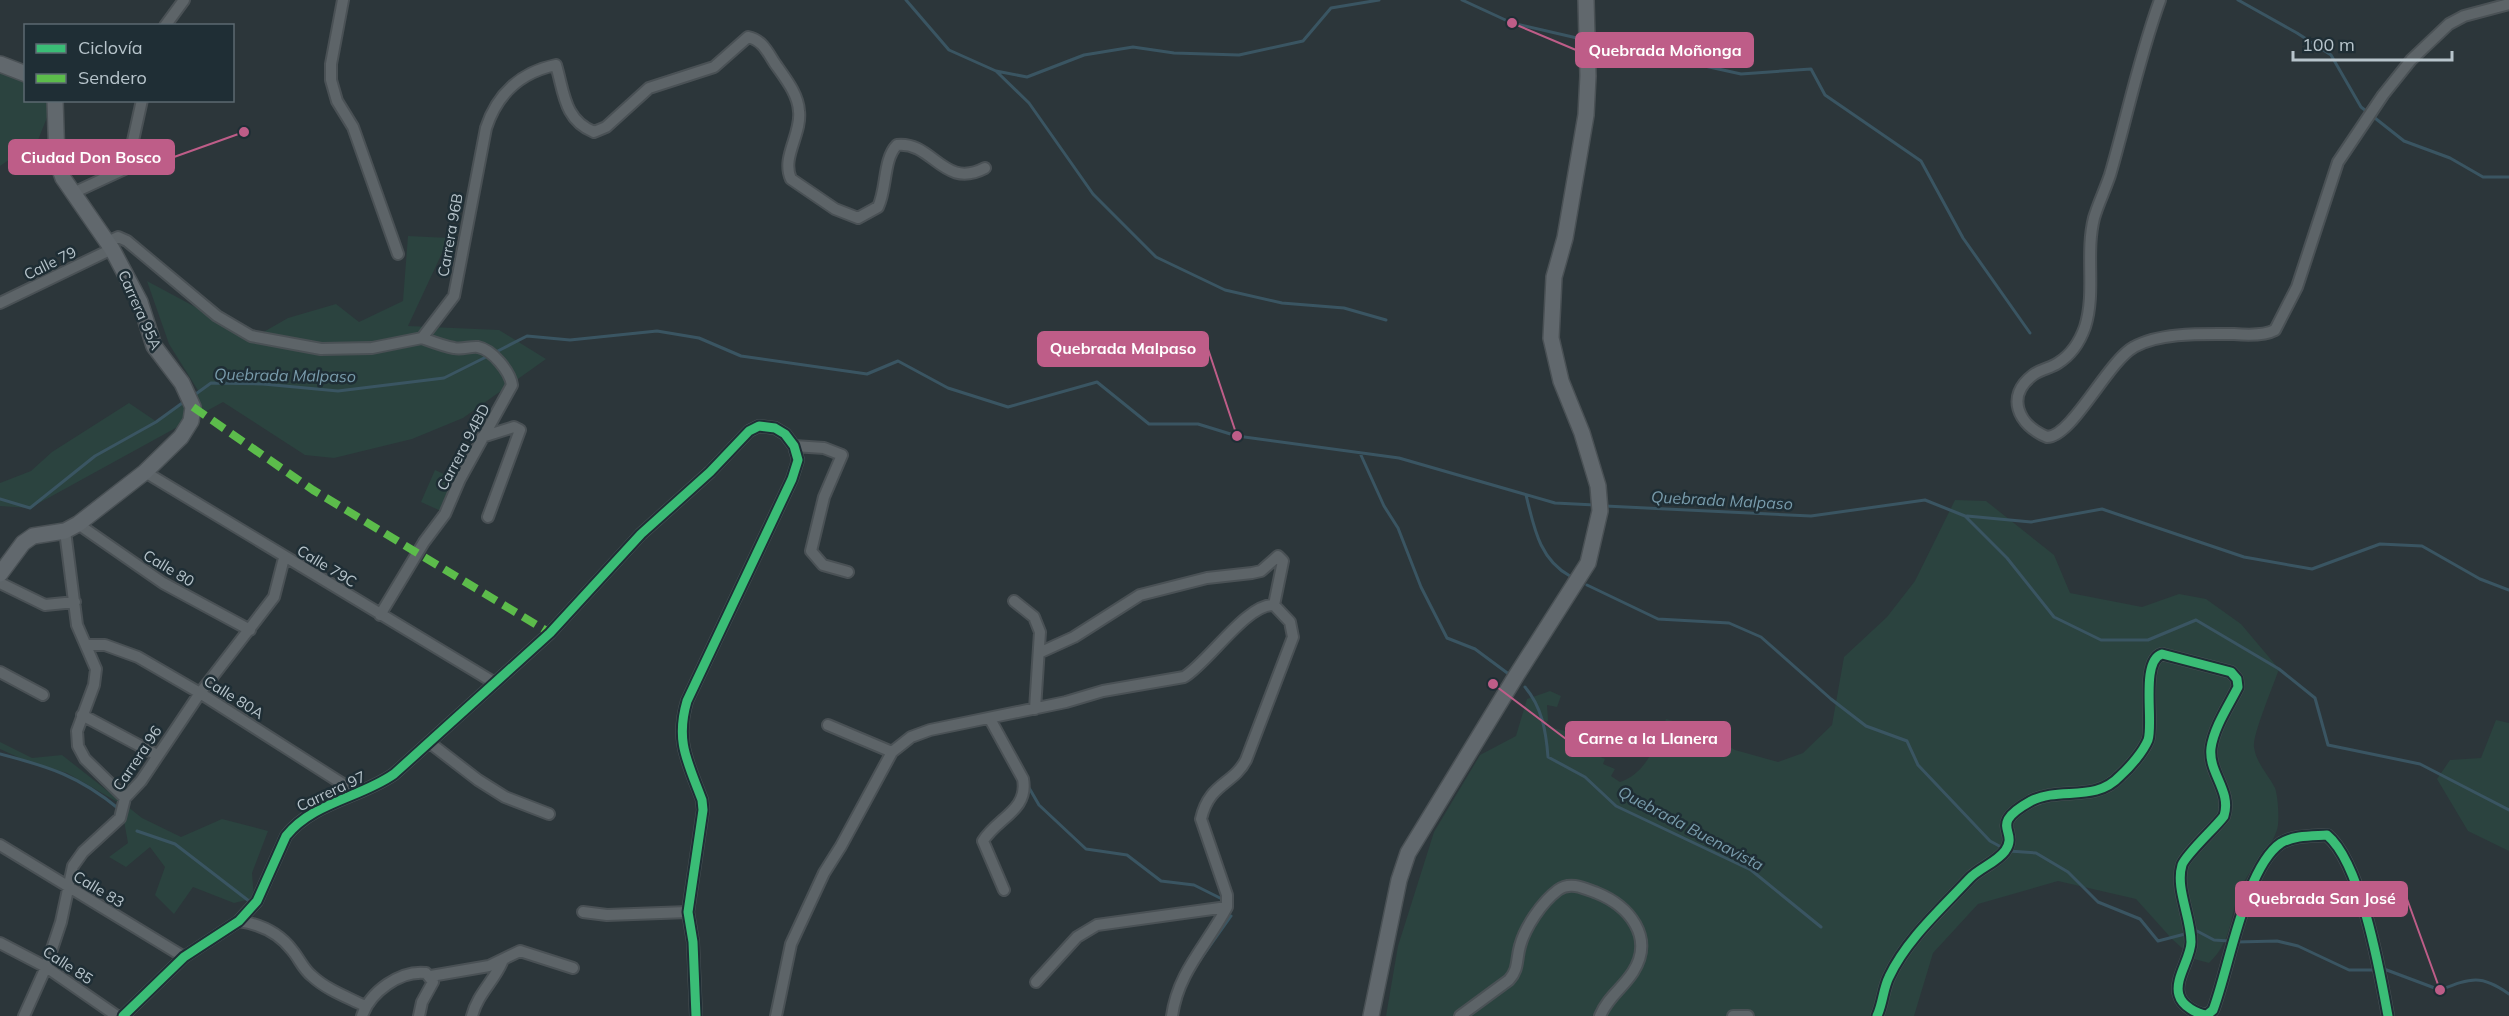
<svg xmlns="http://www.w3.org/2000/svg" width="2509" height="1016" font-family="Mulish,sans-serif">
	<rect width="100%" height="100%" fill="#2c363a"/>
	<path fill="#2b433f" d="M0,72L25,81L26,100L48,101L50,110L38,140L0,166Z
		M408,236L449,238L408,326L499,330L546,359L463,418L412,439L334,458L305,455L223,402L30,508L0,506V483L31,471L52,452L129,403L157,422L199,392L169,344L147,281L253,338L288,318L336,304L359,322L403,301Z
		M435,470L455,479L441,511L421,502Z
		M1955,500L1986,501L2054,555L2070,593L2142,607L2179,594L2206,599L2241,624L2279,669C2274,684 2252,736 2254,747C2256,763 2268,774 2275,788C2278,797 2279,815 2278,825C2276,843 2251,867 2243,884C2228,914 2235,938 2209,963L2194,959L2172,939L2136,899L2058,881L1978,904L1933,953L1914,1016H1386L1398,946L1434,832L1480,755L1516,736L1527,699L1550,691L1561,696L1557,707L1547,705L1548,720L1545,726L1569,732L1578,725L1592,736L1588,740L1586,751L1605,759L1603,764L1615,769L1611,776L1620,782C1647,773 1657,743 1666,719L1701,729L1735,750L1778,762L1803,753L1832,725L1844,657L1887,617L1915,581Z
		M2496,720L2509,723V851L2468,831L2437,779L2450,760L2481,758Z
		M0,742L32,758L62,755L142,818L181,837L222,819L268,831L252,873L254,898L234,903L193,887L174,914L155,895L165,867L150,847L126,867L109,857L128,843L121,804L67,773L31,763L0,749Z"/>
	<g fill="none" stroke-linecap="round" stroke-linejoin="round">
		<path stroke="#3a5562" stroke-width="3" d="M906,0L949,50L996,71L1027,77L1084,55L1133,47L1174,53L1239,55L1303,41L1331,8L1379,0
			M1462,0L1512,23L1577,38
			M2238,0L2297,33L2331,55L2361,107L2404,141L2450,158L2483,177H2509
			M1596,42L1741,74L1811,69L1825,95L1921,161L1963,238L2030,333
			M996,71L1029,103L1093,194L1156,257L1225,290L1282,303L1344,308L1386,320
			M494,353L527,336L570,340L657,331L699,338L741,356L867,374L898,361L948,388L1008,407L1097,382L1149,424H1198L1237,436L1399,458L1555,503L1595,505
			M193,396L211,383L263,384L338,391L444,378L488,356
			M1360,453L1384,506L1398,528L1421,587L1447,638L1475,649L1510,675
			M1526,495C1534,527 1539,559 1570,576
			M0,499L30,508L95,456L156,422L185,401
			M1605,506L1811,516L1925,500L1965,516L2007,558L2054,617L2101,640H2148L2196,620L2279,669L2315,698L2328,745L2420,764L2509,810
			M1967,516L2031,522L2102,509L2244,557L2312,569L2380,544L2422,546L2480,579L2509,590
			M1587,585L1658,619L1729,623L1761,637L1831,699L1866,726L1907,741L1918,765L1990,841L2003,848
			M1525,687C1542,707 1546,731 1548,757L1585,777L1616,806L1751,870L1821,927
			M0,754C50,767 79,776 119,809
			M1028,786L1039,805L1086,849L1127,855L1161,881L1194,885L1224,900
			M137,831L175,844L249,901
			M2009,851L2036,853L2068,872L2098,902L2140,919L2158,941L2185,934
			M2197,931L2214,940L2229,941
			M2237,942L2277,941L2298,946L2349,970H2375
			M1195,967L1231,916
			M2384,969L2440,990C2471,978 2481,974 2509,994"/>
		<defs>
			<path id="street" d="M343,0L331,64V80L337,101L353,127L398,254
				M2160,0C2139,57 2127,117 2110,175C2105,190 2098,204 2094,218C2085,254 2096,292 2085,327C2080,341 2071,355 2058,363C2051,368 2041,369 2033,375C2005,396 2018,425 2047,437C2072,437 2108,361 2134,347C2160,332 2205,334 2234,334C2246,335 2264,336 2275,330L2297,287L2338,162L2383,95L2411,60L2449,24L2464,16L2509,4
				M165,26L184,0
				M73,193L127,168L142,100
				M107,242L118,237L127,241L217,316L251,336L321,349L372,348L422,338L454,296L486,128C497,94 521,72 556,65C564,92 564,120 594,132L606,127L649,88L714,67L748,37C762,40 767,51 774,62C784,77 798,93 799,111C802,134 781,157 791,179L835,209L858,218L878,207C887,189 883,159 897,145C933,141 943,190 985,168
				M0,303L112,249
				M482,437L514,427L520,430L488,517
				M794,446L824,448L842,455L824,497L811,551L823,565L848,572
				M145,472L495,683
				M78,524L163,583L250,630
				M65,531L77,625L96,669L94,685L77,731L78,746L85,759L125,798
				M0,583L45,605L75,602
				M1014,601L1034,617L1040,632L1035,709
				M380,615L424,542L445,514L460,479L512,385C510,372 493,350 478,347C470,346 462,350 454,348C443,346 433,342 422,338
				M87,645H105L138,657L200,693L357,793
				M1041,652L1074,637L1140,595L1207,578L1252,573L1261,571L1278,556L1283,561L1274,605
				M0,672L43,695
				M82,715L157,755
				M990,719L1023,779C1029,810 997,818 983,841L1004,890
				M828,725L892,752
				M430,743L478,780L505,797L549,814
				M0,845L184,957
				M583,912L607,915L688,912
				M239,921C259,924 279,933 292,950C299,958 303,969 312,976C327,990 347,997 365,1006
				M0,943L46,967L117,1016
				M431,976L489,966L520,951L573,968
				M1036,982L1077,937L1097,925L1227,907
				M24,1016L46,967L61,922L73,866L83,852L120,818L125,798L141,781L200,693L274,597L284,558
				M123,1016L184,957L239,921L257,901L286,836C313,802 360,798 394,774L550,633L641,534L710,472L749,431L759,426L775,428L785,434L794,446L798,460L792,479L687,701C675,742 688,762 702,800L703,810L688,912L693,942L696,1016
				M362,1016C370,992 400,970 426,973L433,982L422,1002L419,1016
				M472,1016C477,995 494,981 502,962
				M776,1016L791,944L824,873L841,846L892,752L911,737L930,730L1066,702L1103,691L1184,677C1208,663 1247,603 1274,605L1290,622L1293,637L1246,760C1233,785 1209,783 1201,819L1227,895V907C1207,945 1178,972 1172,1016
				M1460,1016L1509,980C1519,969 1516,960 1520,946C1525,927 1542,902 1558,890C1570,881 1584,888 1597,893C1629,906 1655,937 1633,972C1622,989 1608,997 1600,1016
				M1733,1016H1748
				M1877,1016C1883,1003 1883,989 1889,977C1906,940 1942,908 1969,879C1979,868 1996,863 2005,851C2020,830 1986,826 2031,801C2060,786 2095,803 2120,776C2130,767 2143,752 2148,740C2154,723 2140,661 2162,654L2231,672L2237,679L2238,687C2229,705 2214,727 2211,748C2208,773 2232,791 2224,816C2216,827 2186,854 2182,865C2175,888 2191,917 2191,942C2191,958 2174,979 2179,995C2182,1006 2197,1014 2207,1015L2213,1010C2229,969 2245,867 2281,843C2294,835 2313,836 2327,835C2361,863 2380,972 2388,1016"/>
			<path id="secondary" d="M0,64L26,74
				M0,574L23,543L33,536L65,531L78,524L145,472L181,437L191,421L193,407L182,383L154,346L140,302L112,249L63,178L57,161L55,100
				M1371,1016L1399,880L1408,853L1516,676L1588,563L1600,511L1598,486L1582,433L1561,381L1551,338L1554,277L1565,238L1586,115L1588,76L1586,0"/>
		</defs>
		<use href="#street" stroke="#4a5155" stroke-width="14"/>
		<use href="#secondary" stroke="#4a5155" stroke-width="18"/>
		<use href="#street" stroke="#5d6468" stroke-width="10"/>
		<use href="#secondary" stroke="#61686d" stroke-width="15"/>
		<path stroke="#5cbc4b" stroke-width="8" stroke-dasharray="15 8" stroke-linecap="butt" d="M193,407L313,490L550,633"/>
		<defs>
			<path id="cycleway" d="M123,1016L184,957L239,921L257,901L286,836C313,802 360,798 394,774L550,633L641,534L710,472L749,431L759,426L775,428L785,434L794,446L798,460L792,479L687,701C675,742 688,762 702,800L703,810L688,912L693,942L696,1016
				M1877,1016C1883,1003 1883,989 1889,977C1906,940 1942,908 1969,879C1979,868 1996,863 2005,851C2020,830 1986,826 2031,801C2060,786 2095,803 2120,776C2130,767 2143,752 2148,740C2154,723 2140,661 2162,654L2231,672L2237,679L2238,687C2229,705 2214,727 2211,748C2208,773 2232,791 2224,816C2216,827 2186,854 2182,865C2175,888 2191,917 2191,942C2191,958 2174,979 2179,995C2182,1006 2197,1014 2207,1015L2213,1010C2229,969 2245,867 2281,843C2294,835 2313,836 2327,835C2361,863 2380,972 2388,1016"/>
		</defs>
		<use href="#cycleway" stroke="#1f2e35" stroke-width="13"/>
		<use href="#cycleway" stroke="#3abd76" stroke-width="9"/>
	</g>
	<g text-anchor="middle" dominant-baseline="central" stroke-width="5" stroke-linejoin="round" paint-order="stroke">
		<g font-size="15" fill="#b7c4cb" stroke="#1f2e35">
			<text transform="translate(450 235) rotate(-80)">Carrera 96B</text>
			<text transform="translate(50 263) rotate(-26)">Calle 79</text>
			<text transform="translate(140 310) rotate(66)">Carrera 95A</text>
			<text transform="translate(463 447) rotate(-62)">Carrera 94BD</text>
			<text transform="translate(327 566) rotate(31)">Calle 79C</text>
			<text transform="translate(169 568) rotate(31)">Calle 80</text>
			<text transform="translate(234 697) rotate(32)">Calle 80A</text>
			<text transform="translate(137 758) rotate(-56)">Carrera 96</text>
			<text transform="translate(331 791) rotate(-25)">Carrera 97</text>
			<text transform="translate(99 889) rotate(31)">Calle 83</text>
			<text transform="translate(68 965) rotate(33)">Calle 85</text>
		</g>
		<g font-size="16" font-style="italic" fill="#799cac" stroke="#1f2e35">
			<text transform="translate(285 375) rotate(1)">Quebrada Malpaso</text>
			<text transform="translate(1722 500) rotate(3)">Quebrada Malpaso</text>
			<text transform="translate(1691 828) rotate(28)">Quebrada Buenavista</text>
		</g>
	</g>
	<path fill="none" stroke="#be5d88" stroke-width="2" d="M1512 23L1576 50M244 132L174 157M1237 436L1208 349M1493 684L1566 739M2440 990L2407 899"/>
	<g fill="#be5d88" stroke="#1f2e35" stroke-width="2">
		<circle cx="1512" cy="23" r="6"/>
		<circle cx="244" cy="132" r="6"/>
		<circle cx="1237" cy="436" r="6"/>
		<circle cx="1493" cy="684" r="6"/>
		<circle cx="2440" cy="990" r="6"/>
	</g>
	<g fill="#be5d88" stroke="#be5d88" stroke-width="2">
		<rect x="1576" y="33" width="177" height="34" rx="6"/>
		<rect x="9" y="140" width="165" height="34" rx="6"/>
		<rect x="1038" y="332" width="170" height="34" rx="6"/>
		<rect x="1566" y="722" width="164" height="34" rx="6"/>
		<rect x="2236" y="882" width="171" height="34" rx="6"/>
	</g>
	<g font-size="16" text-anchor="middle" font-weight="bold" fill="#fff">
		<text x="1665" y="56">Quebrada Moñonga</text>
		<text x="91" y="163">Ciudad Don Bosco</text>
		<text x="1123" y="354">Quebrada Malpaso</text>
		<text x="1648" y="744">Carne a la Llanera</text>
		<text x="2322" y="904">Quebrada San José</text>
	</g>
	<rect x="24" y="24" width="210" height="78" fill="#1f2e35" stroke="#5c6a71" stroke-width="1.5"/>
	<rect x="36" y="44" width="30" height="9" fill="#3abd76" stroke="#5c6a71" stroke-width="1.5"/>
	<text x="78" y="54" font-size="18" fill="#b7c4cb">Ciclovía</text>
	<rect x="36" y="74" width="30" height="9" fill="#5cbc4b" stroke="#5c6a71" stroke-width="1.5"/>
	<text x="78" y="84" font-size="18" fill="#b7c4cb">Sendero</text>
	<path d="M2293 51v9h159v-9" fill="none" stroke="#b7c4cb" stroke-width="3"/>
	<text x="2302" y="51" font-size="18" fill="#b7c4cb" stroke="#1f2e35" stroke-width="4.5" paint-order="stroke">100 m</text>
</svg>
